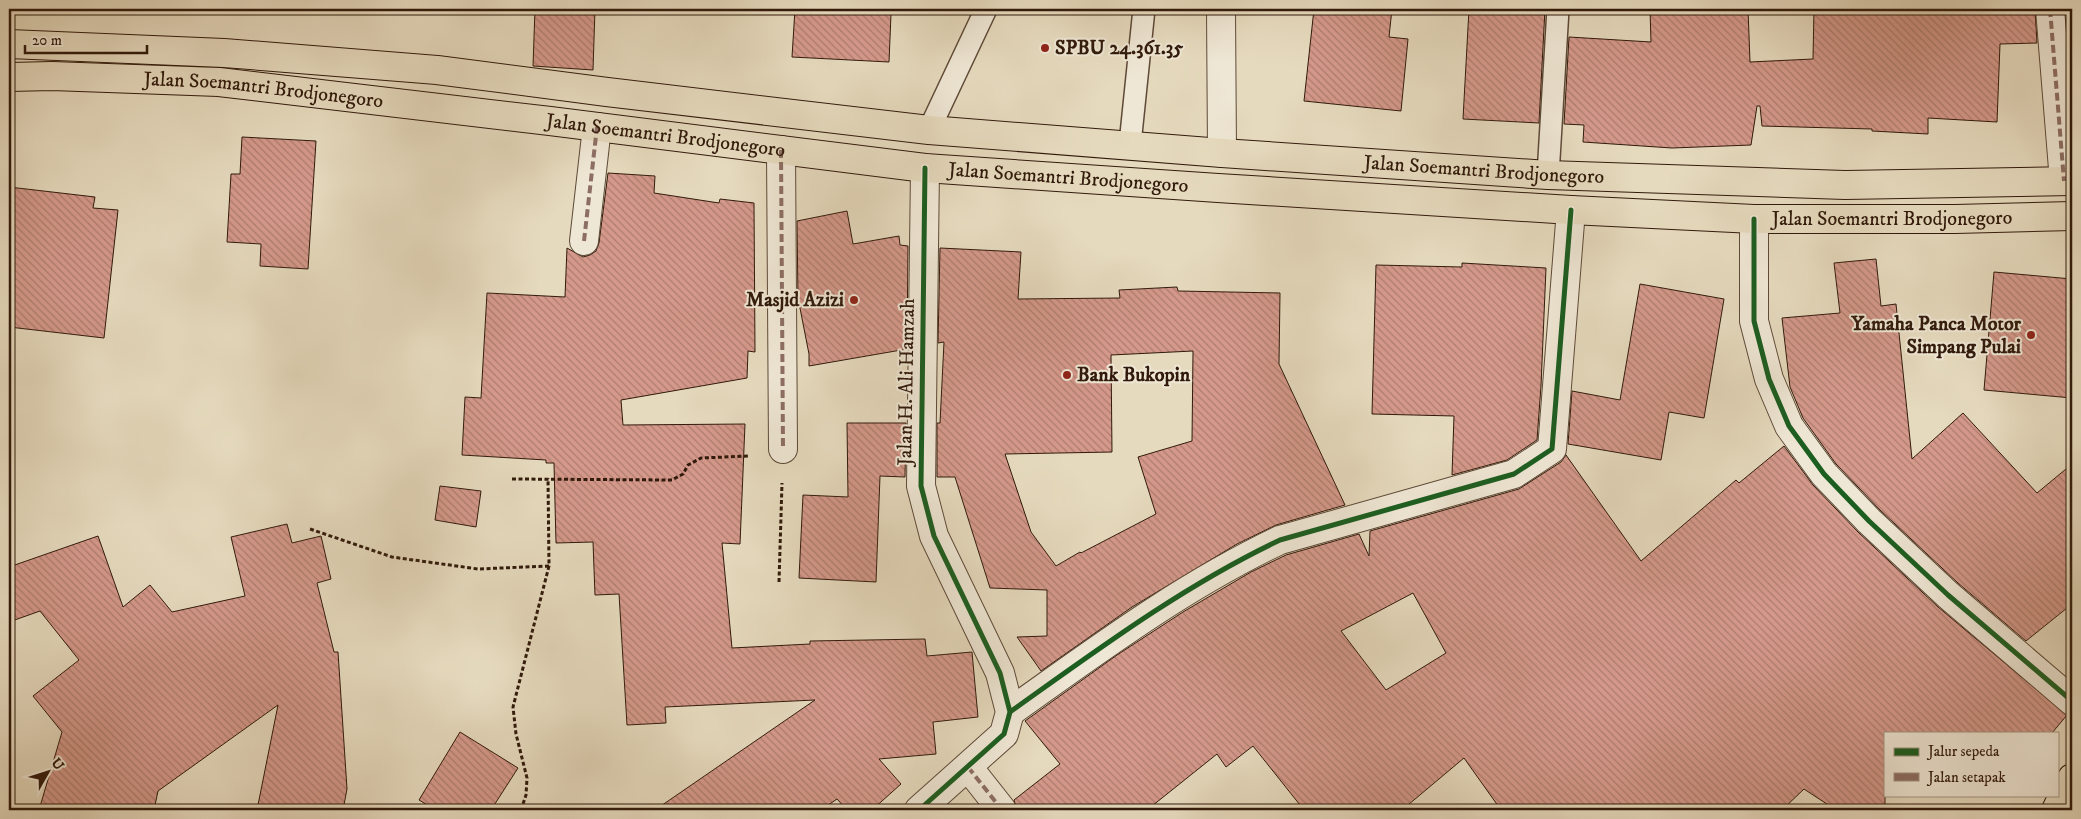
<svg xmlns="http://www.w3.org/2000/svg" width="2081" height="819" font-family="'IM FELL DW Pica',serif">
	<defs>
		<pattern id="building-back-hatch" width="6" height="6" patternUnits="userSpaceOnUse" patternTransform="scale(1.25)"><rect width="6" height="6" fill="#d5998b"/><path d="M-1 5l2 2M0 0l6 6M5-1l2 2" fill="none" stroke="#ad7c70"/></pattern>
	</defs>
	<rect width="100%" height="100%" fill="#e6dabe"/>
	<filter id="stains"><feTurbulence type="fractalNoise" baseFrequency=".004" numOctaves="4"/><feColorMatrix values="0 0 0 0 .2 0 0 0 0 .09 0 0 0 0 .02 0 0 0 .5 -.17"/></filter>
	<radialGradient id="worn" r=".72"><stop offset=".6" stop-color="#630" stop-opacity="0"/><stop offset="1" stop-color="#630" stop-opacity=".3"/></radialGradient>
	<path fill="url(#building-back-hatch)" stroke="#311a0b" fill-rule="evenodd" d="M535,9H595L593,70L533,66Z
		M795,9L891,14L889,62L792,57Z
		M1314,9H1392L1389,37L1408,39L1401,111L1304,101Z
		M1469,9H1545L1539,123L1463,119Z
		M1650,9H1748L1750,62L1813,59L1814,9H1854L1943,14V9L2015,11V9H2035L2037,43L2000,44L1997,122L1928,118V134L1872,131V129L1762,126L1760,106H1757L1751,145L1672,148L1583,142L1584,125L1564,124L1569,37L1651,42Z
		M242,137L316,141L308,269L260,266L261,244L227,242L231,174H240Z
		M608,173L655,176L654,193L719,203L720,199L754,203L755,352L748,351L747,378L621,400L623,425L745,424L740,544L722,543L732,648L810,644V641L925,639L927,656L972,652L978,717L933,722L936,754L879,759L901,784L872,810H847L837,799L821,810H655L815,700L665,707L666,723L627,725L619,594L595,595L593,542L556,543L554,463H546V460L462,455L465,397L481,398L487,293L565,297L567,248L583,257L590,255L596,251L599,243Z
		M9,187L95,197L93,208L118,210L104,338L9,327Z
		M847,211L853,244L899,236L900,245L908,246L907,349L809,366V354L798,298L797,221Z
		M940,248L1021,252L1018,299L1120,298L1119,290L1177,287L1178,291L1280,293L1279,364L1345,505L1276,525L1237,544L1132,607L1041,671L1017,637L1047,636V590L990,588L955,477H937V423H940L944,342L938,343ZM1193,351L1192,441L1138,457L1156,514L1081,553L1080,552L1056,566L1031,532L1005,454L1112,452L1111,355Z
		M1876,259L1881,306L1896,304L1912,459L1963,413L2037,493L2072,464V604L2026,641L1958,583L1880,510L1836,464L1803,418L1790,387L1782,318L1840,313L1834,263Z
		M1462,263L1546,268L1541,386L1537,440L1507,460L1452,475L1454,416L1372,414L1376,265L1462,267Z
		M1994,272L2072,279V398L1984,390Z
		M1640,284L1724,299L1704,418L1669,412L1661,460L1568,444L1572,391L1620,400Z
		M847,423H906L905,477L880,476L876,582L799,578L803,495L848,497Z
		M1784,446L1813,485L1858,532L1938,607L2067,715L2052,733H1885V810H1836L1804,789L1782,810H1501L1464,758L1402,810H1304L1253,746L1226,767L1217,754L1147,810H1017L1014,800L1060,764L1025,721L1117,655L1183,612L1251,572L1286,555L1359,534L1369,556L1370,531L1519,489L1561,462L1566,455L1641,561L1736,480L1739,483ZM1413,593L1446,653L1386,690L1341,631Z
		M440,486L481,491L476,527L435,520Z
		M287,524L292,543L321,536L331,579L317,583L334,652H338L347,789L343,810H257L278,705L158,791L154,810H39L62,732L33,696L79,660L40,611L9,622V567L98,536L123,607L150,585L172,612L245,596L231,537Z
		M460,732L518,768L491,810H436L419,800Z"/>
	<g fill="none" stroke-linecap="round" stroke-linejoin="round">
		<defs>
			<path id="service" d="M929,130L986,9
				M1130,144L1144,9
				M1548,175L1558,9"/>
			<path id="minor" d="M2050,9L2064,181
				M781,150L783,449
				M1754,219V321L1769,379L1789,426L1824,474L1869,521L1948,595L2072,701
				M584,241L597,127
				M1010,712C1097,650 1183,586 1280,540L1514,474L1552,449L1571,210
				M968,767L1002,810"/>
			<path id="tertiary" d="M1221,9L1222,153
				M919,810L1004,734L1010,712L1000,673L934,536L921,486L925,168"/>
			<g id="primary">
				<path id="s1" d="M9,44L224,53L437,70L607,92L929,130L1222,153L1548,175L1845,185L2072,181"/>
				<path id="s2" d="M9,77L52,76L219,82L550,121L925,168L1218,188L1571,210L1754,219H1955L2072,216"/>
			</g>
			<path id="trunk" d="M2056,810L2072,778"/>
		</defs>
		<use href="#service" stroke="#5e4a38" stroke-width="24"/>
		<use href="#minor" stroke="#5e4a38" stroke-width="30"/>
		<use href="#tertiary" stroke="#5e4a38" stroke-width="30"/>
		<use href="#primary" stroke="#311a0b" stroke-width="30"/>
		<use href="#trunk" stroke="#311a0b" stroke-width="30"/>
		<path stroke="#311a0b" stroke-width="3" stroke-dasharray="4 2.5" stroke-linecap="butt" d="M512,479L672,480L683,474L688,465L701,458L749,456
			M310,529L392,557L478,569L549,566
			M779,582L782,483
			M521,810L526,795L527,778L516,734L513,707L549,566L548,478"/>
		<use href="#service" stroke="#efe7d5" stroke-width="21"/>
		<use href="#minor" stroke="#efe7d5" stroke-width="28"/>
		<use href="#tertiary" stroke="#efe7d5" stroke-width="28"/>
		<use href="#primary" stroke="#e6dabe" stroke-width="28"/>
		<use href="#trunk" stroke="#e6dabe" stroke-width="28"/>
		<path stroke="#8d6e63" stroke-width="4" stroke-dasharray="8 4" stroke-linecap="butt" d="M2050,9L2064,181
			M781,150L783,449
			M584,241L597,127
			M968,767L1002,810"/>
		<defs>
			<path id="cycleway" d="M1754,219V321L1769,379L1789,426L1824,474L1869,521L1948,595L2072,701
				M1010,712C1097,650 1183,586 1280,540L1514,474L1552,449L1571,210
				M919,810L1004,734L1010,712L1000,673L934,536L921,486L925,168"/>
		</defs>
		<use href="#cycleway" stroke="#efe7d5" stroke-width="8"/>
		<use href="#cycleway" stroke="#1b5e20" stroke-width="5"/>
	</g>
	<g fill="#8f2418" stroke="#efe7d5" stroke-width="2">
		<circle cx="1045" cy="48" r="5"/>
		<circle cx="854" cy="300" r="5"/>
		<circle cx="2031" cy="335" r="5"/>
		<circle cx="1067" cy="375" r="5"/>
	</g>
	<g text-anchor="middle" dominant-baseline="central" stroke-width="4" stroke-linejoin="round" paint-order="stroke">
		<g font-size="20" font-weight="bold" fill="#311a0b" stroke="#efe7d5" text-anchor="start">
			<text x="1055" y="48">SPBU 24.361.35</text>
			<text x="844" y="300" text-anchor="end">Masjid Azizi</text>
			<text x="2021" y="324" text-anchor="end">Yamaha Panca Motor<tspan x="2021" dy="23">Simpang Pulai</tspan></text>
			<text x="1077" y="375">Bank Bukopin</text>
		</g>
		<g font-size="20" fill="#311a0b" stroke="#efe7d5">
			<text stroke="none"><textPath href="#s2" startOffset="255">Jalan Soemantri Brodjonegoro</textPath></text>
			<text stroke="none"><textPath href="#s2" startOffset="660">Jalan Soemantri Brodjonegoro</textPath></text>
			<text stroke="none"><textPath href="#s1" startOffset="1481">Jalan Soemantri Brodjonegoro</textPath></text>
			<text stroke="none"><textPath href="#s2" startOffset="1065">Jalan Soemantri Brodjonegoro</textPath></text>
			<text stroke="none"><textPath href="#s2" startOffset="1890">Jalan Soemantri Brodjonegoro</textPath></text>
			<text transform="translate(907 382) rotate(-89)">Jalan H. Ali Hamzah</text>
		</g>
	</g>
	<rect width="2081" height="819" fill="none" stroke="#e6dabe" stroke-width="30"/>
	<rect x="10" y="10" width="2061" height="799" fill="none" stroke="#311a0b" stroke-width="2.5"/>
	<rect x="15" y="15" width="2051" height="789" fill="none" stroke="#311a0b"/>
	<rect x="1884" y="732" width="175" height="65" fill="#efe7d5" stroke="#a39584"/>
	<rect x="1894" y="748" width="25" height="8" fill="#1b5e20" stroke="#a39584"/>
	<text x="1928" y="756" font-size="15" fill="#311a0b">Jalur sepeda</text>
	<rect x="1894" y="773" width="25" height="8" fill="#8d6e63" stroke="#a39584"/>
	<text x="1928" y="782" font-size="15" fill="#311a0b">Jalan setapak</text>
	<g transform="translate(48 772) rotate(51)" stroke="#efe7d5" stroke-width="4" paint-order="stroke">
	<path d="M0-4L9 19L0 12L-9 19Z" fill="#311a0b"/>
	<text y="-8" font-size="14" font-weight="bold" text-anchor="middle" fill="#311a0b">U</text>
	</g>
	<path d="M25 45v8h122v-8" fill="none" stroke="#311a0b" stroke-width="2.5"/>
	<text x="32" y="45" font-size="15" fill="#311a0b" stroke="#efe7d5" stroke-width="4" paint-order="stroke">20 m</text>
	<rect width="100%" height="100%" filter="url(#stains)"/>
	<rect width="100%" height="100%" fill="url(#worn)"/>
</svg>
